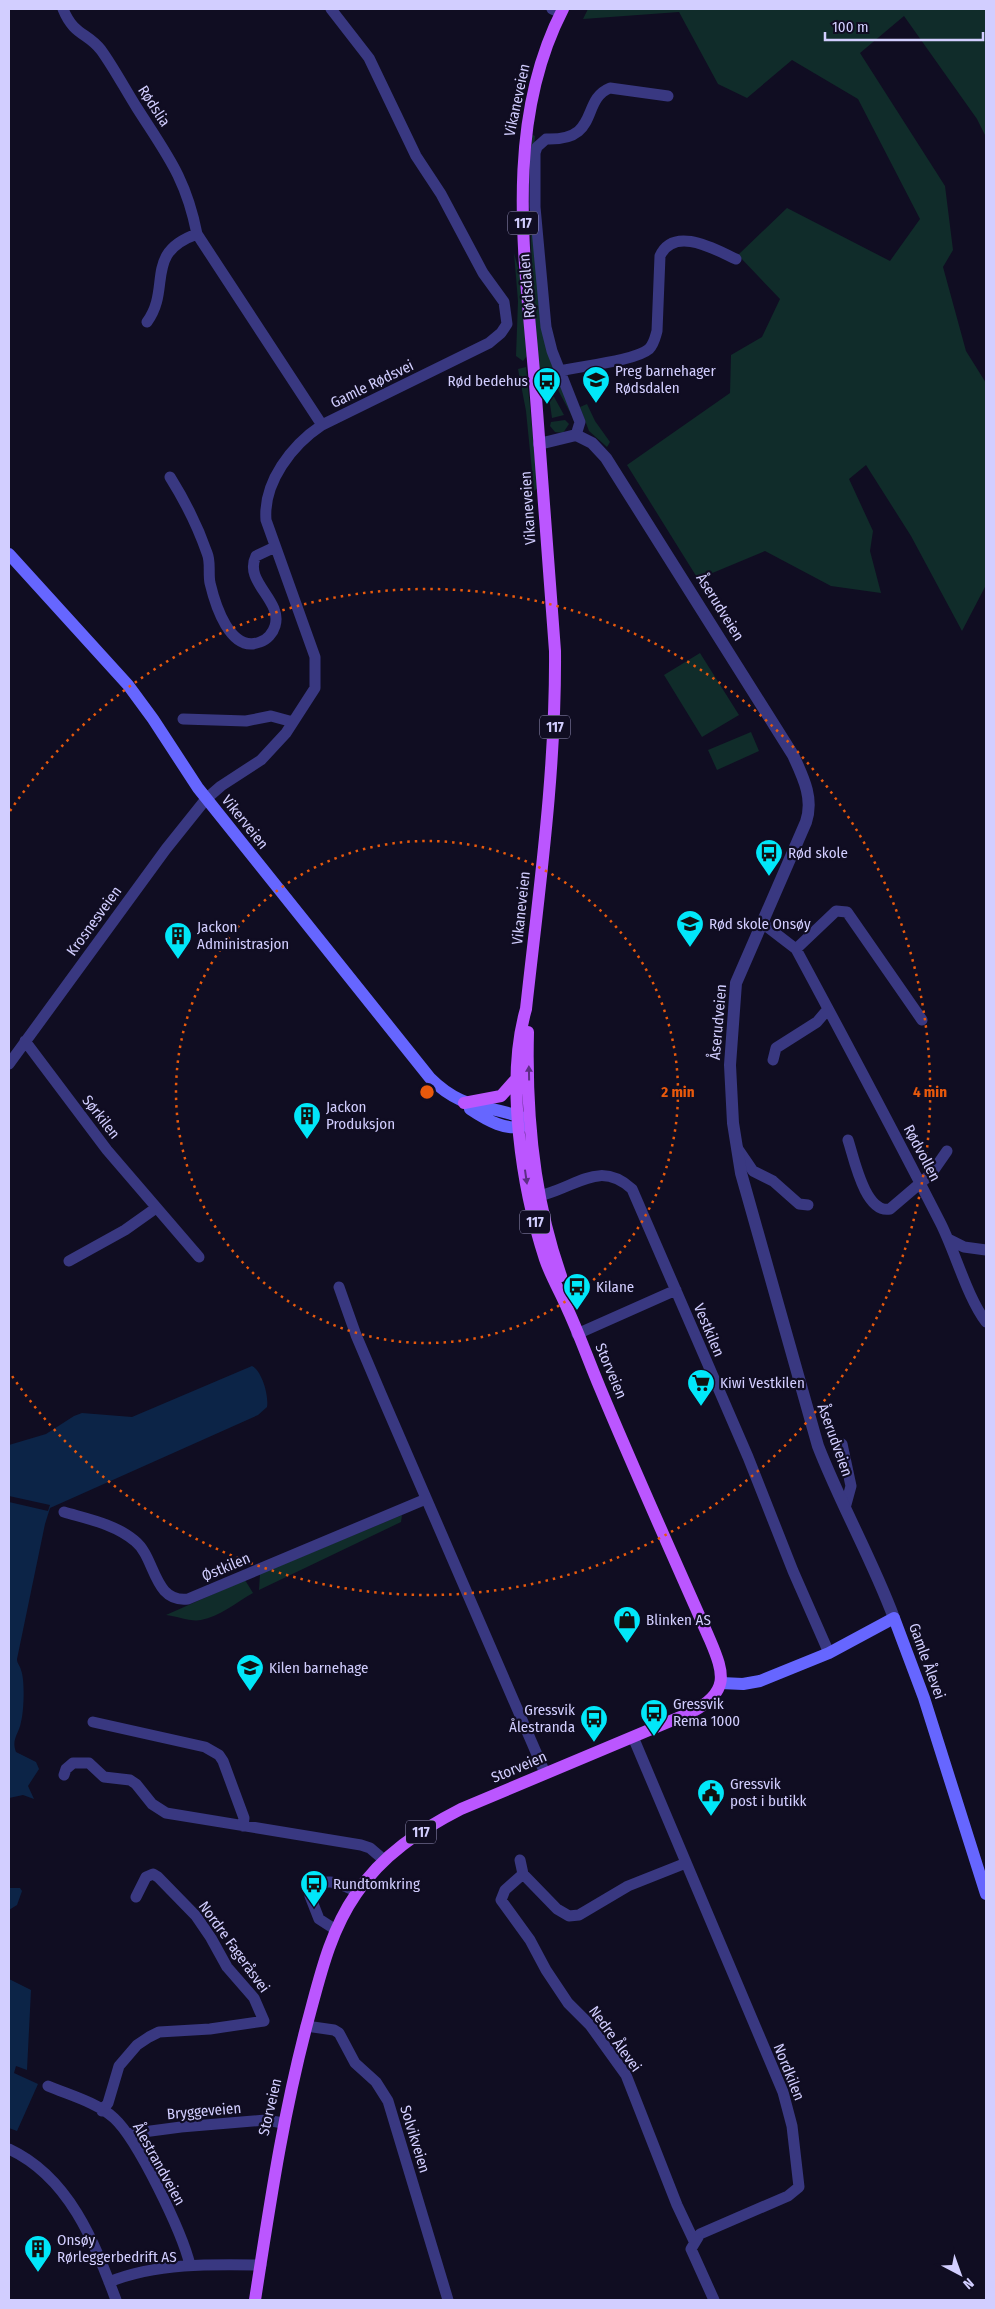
<svg xmlns="http://www.w3.org/2000/svg" width="995" height="2309" font-family="'Fira Sans Condensed',sans-serif">
	<rect width="100%" height="100%" fill="#100d22"/>
	<path fill="#102c2a" d="M588,9H985L986,137L977,119L904,16L860,53L945,186L953,250L943,267L966,351L986,383V585L962,631L911,536L866,465L849,479L873,531L870,551L881,593L831,586L765,551L698,579L627,465L730,393L731,355L762,337L780,299L738,255L787,208L890,261L920,219L858,99L792,60L747,98L718,84L679,12L583,19Z
		M533,135L535,136L532,180L536,265L572,416L551,377L544,370L542,375L564,415L552,418L549,397H546L540,382C532,300 529,218 530,136Z
		M514,253L520,275L527,356L523,361L516,356L518,301Z
		M526,367L538,488L534,491L526,411L518,369Z
		M587,404L595,421L610,442L607,447L589,431L580,407Z
		M565,420L569,424L563,433L555,432L550,426L551,422Z
		M700,653L739,715L702,737L664,675Z
		M751,732L759,751L717,770L708,750Z
		M402,1515L401,1522L259,1590L260,1574Z
		M245,1580L253,1593C237,1602 219,1617 201,1620C191,1622 176,1616 166,1615Z"/>
	<path fill="#0c2447" d="M252,1366C262,1371 269,1396 267,1407L258,1415L50,1508L45,1524L17,1659C17,1664 20,1665 21,1670C25,1680 24,1711 21,1722C19,1734 11,1739 16,1752L36,1762L39,1769L28,1786L34,1799L23,1795L9,1798V1445L46,1434L74,1416L82,1413L132,1417Z
		M9,1888H20L22,1891L17,1905L9,1910Z
		M9,1979L31,1990L27,2070L16,2066L14,2073L38,2084L17,2131L9,2128Z"/>
	<path fill="#100d22" d="M9,1496L50,1505L48,1511L9,1502Z"/>
	<g fill="none" stroke-linecap="round" stroke-linejoin="round">
		<path stroke="#393881" stroke-width="11" d="M63,9C74,36 87,32 101,50C114,68 125,89 137,108C167,155 186,178 197,234
			M552,9L561,13
			M147,322C172,288 143,253 197,234L322,425
			M560,371C580,366 635,361 649,349C654,344 655,338 657,331L660,256C674,225 716,250 736,259
			M576,435L580,422L552,351L546,327L535,207V153L537,147L546,139C601,141 580,100 610,88L668,96
			M170,477C185,501 198,527 207,553C211,562 208,573 210,583C215,604 230,654 260,642C267,640 273,633 275,626C283,600 243,582 256,556L275,547
			M183,719L246,721L271,716L293,722
			M761,922L796,949C845,1040 893,1130 940,1222C955,1251 967,1297 986,1322
			M796,949L836,911L847,912L922,1020
			M25,1041L107,1150L199,1257
			M773,1060L776,1048L817,1022L828,1009
			M9,1064L166,849L206,799L221,786L261,760L286,733L315,688V657L266,520C263,482 292,445 322,425L489,343L501,333L507,324L504,302L483,273L441,194L416,156L369,58L331,9
			M848,1140C854,1158 865,1214 890,1209L931,1174L947,1151
			M738,1149L753,1171L773,1181L799,1204L808,1205
			M546,1194C580,1184 601,1161 632,1189L748,1457L793,1571L829,1653
			M950,1240L964,1247L986,1250
			M69,1261L125,1230L156,1208
			M339,1287L356,1335L381,1394L545,1773
			M577,1334L676,1290
			M842,1444L851,1486L845,1508
			M64,1512C88,1519 115,1524 135,1541C156,1558 153,1603 188,1599L426,1499
			M93,1722L205,1747L219,1755L223,1761L244,1818L243,1826
			M633,1737L783,2092L792,2126L799,2187L788,2196L700,2234L691,2249L714,2300
			M64,1775L66,1769L73,1763H89L104,1777L130,1780L136,1784L152,1804L166,1813L361,1845L370,1848L384,1860
			M520,1860L523,1874L557,1909L569,1916L579,1915L628,1886L686,1863
			M523,1874L505,1890L501,1900L530,1940L546,1970L568,2003L590,2025L626,2075L677,2205L694,2241
			M336,1930L319,1919L310,1896C319,1873 340,1883 357,1892
			M306,2026L334,2030L339,2033L355,2063L376,2082L388,2101L448,2300
			M48,2086C69,2095 96,2102 114,2118C138,2140 182,2232 190,2265
			M102,2111L108,2103L119,2066L137,2045L149,2037L159,2032L210,2029L264,2021L254,1998L227,1967L211,1938L196,1916L158,1877L153,1874L146,1877L136,1897
			M128,2134L181,2127L266,2120L283,2123
			M9,2149C69,2177 94,2241 116,2300
			M109,2282C156,2263 211,2264 261,2265"/>
		<path stroke="#393881" stroke-width="12" d="M539,444L576,435L592,443L606,458L793,755C803,777 814,798 806,822L736,983L730,1065L733,1123L741,1173L818,1446C841,1505 872,1559 894,1618"/>
		<path stroke="#66f" stroke-width="12" d="M9,554L128,685L153,719L198,788L430,1078C464,1112 487,1103 526,1119
			M470,1109C485,1119 509,1134 527,1124
			M721,1683L743,1684L760,1681L829,1653L894,1618L924,1698L986,1894"/>
		<path stroke="#bb56ff" stroke-width="12" d="M528,1032C526,1112 534,1200 561,1276
			M464,1103L501,1096L517,1078
			M255,2300C270,2203 284,2108 310,2013C321,1972 331,1930 356,1894C382,1855 420,1830 461,1809L692,1712C729,1692 725,1675 710,1640C673,1556 635,1472 600,1388C589,1362 580,1336 568,1310C561,1293 551,1277 545,1259C522,1189 505,1081 526,1009C539,890 556,772 555,651C549,562 542,473 535,384C525,259 503,125 563,9"/>
	</g>
	<defs><path id="oneway-solid" d="M-6-.8H1V-3.2L6.5 0L1 3.2V.8H-6Z" transform="scale(1.25)"/></defs>
	<g fill="#5d2e85">
		<use href="#oneway-solid" transform="translate(529 1073) rotate(-91)"/>
		<use href="#oneway-solid" transform="translate(526 1177) rotate(82)"/>
	</g>
	<g fill="none" stroke="#e8590c" stroke-width="2.5" stroke-dasharray="2.5 5">
		<circle cx="427" cy="1092" r="251"/>
		<path d="M10 811A503 503 0 1 1 10 1373"/>
	</g>
	<defs>
		<symbol id="school-pin" viewBox="-11 -11 22 30"><path d="M0 17L-7.5 6A9.5 9.5 0 1 1 7.5 6Z" fill="#01e7f9" stroke="#100d22"/><path d="M0-5L7-2L0 1L-7-2ZM-4 1L0 2.5L4 1V4Q0 6-4 4Z" fill="#111"/></symbol>
		<symbol id="bus-pin" viewBox="-11 -11 22 30"><path d="M0 17L-7.5 6A9.5 9.5 0 1 1 7.5 6Z" fill="#01e7f9" stroke="#100d22"/><path d="M-5-6H5V4H4V6H2V4H-2V6H-4V4H-5ZM-3.5-4V0h7V-4ZM-3.5 1.2v1.5H-2V1.2ZM2 1.2v1.5H3.5V1.2Z" fill="#111"/></symbol>
		<symbol id="building-pin" viewBox="-11 -11 22 30"><path d="M0 17L-7.5 6A9.5 9.5 0 1 1 7.5 6Z" fill="#01e7f9" stroke="#100d22"/><path d="M-4-6H4V6H1V3H-1V6H-4ZM-2.5-4.3h1.7v1.8h-1.7ZM.8-4.3h1.7v1.8H.8ZM-2.5-1h1.7V.8h-1.7ZM.8-1h1.7V.8H.8Z" fill="#111"/></symbol>
		<symbol id="supermarket-pin" viewBox="-11 -11 22 30"><path d="M0 17L-7.5 6A9.5 9.5 0 1 1 7.5 6Z" fill="#01e7f9" stroke="#100d22"/><path d="M-6-5.5h2.5l.6 2H6L4.5 2H-2.5L-4.4-4H-6ZM-1.5 3.2a1.3 1.3 0 1 0 .1 0ZM3 3.2a1.3 1.3 0 1 0 .1 0Z" fill="#111"/></symbol>
		<symbol id="shop-pin" viewBox="-11 -11 22 30"><path d="M0 17L-7.5 6A9.5 9.5 0 1 1 7.5 6Z" fill="#01e7f9" stroke="#100d22"/><path d="M-5-2.5h2.3a2.7 3.5 0 0 1 5.4 0H5L5.5 6h-11ZM-1.5-2.5h3a1.5 2.3 0 0 0-3 0Z" fill="#111"/></symbol>
		<symbol id="civic-pin" viewBox="-11 -11 22 30"><path d="M0 17L-7.5 6A9.5 9.5 0 1 1 7.5 6Z" fill="#01e7f9" stroke="#100d22"/><path d="M-.6-6.5H3V-4.5H.6V-3L4-1V1h2V6H-6V1h2V-1L-.6-3ZM-1.2 2.5V6h2.4V2.5Z" fill="#111"/></symbol>
	</defs>
	<g fill-rule="evenodd">
		<use href="#school-pin" x="580" y="364" width="32" height="43"/>
		<use href="#bus-pin" x="531" y="365" width="32" height="43"/>
		<use href="#bus-pin" x="753" y="837" width="32" height="43"/>
		<use href="#school-pin" x="674" y="908" width="32" height="43"/>
		<use href="#building-pin" x="162" y="920" width="32" height="43"/>
		<use href="#building-pin" x="291" y="1100" width="32" height="43"/>
		<use href="#bus-pin" x="561" y="1271" width="32" height="43"/>
		<use href="#supermarket-pin" x="685" y="1367" width="32" height="43"/>
		<use href="#shop-pin" x="611" y="1604" width="32" height="43"/>
		<use href="#school-pin" x="234" y="1652" width="32" height="43"/>
		<use href="#bus-pin" x="638" y="1697" width="32" height="43"/>
		<use href="#bus-pin" x="578" y="1703" width="32" height="43"/>
		<use href="#civic-pin" x="695" y="1777" width="32" height="43"/>
		<use href="#bus-pin" x="298" y="1868" width="32" height="43"/>
		<use href="#building-pin" x="22" y="2233" width="32" height="43"/>
	</g>
	<g text-anchor="middle" dominant-baseline="central" stroke-width="4.5" stroke-linejoin="round" paint-order="stroke">
		<g fill="#100d22" stroke="#9894bd" stroke-width="1">
			<rect x="508" y="211.5" width="30" height="23" rx="4"/>
			<rect x="540" y="715.5" width="30" height="23" rx="4"/>
			<rect x="520" y="1210.5" width="30" height="23" rx="4"/>
			<rect x="406" y="1820.5" width="30" height="23" rx="4"/>
		</g>
		<g font-size="14" font-weight="bold" fill="#d2ceff">
			<text x="523" y="223">117</text>
			<text x="555" y="727">117</text>
			<text x="535" y="1222">117</text>
			<text x="421" y="1832">117</text>
		</g>
		<g font-size="15" fill="#d2ceff" stroke="#100d22">
			<text transform="translate(517 100) rotate(-78)">Vikaneveien</text>
			<text transform="translate(154 106) rotate(57)">Rødslia</text>
			<text transform="translate(527 286) rotate(-95)">Rødsdalen</text>
			<text transform="translate(372 384) rotate(-26)">Gamle Rødsvei</text>
			<text transform="translate(528 508) rotate(-94)">Vikaneveien</text>
			<text transform="translate(720 607) rotate(58)">Åserudveien</text>
			<text transform="translate(245 822) rotate(51)">Vikerveien</text>
			<text transform="translate(521 908) rotate(-84)">Vikaneveien</text>
			<text transform="translate(94 921) rotate(-54)">Krosnesveien</text>
			<text transform="translate(718 1022) rotate(-85)">Åserudveien</text>
			<text transform="translate(101 1117) rotate(52)">Sørkilen</text>
			<text transform="translate(922 1153) rotate(62)">Rødvollen</text>
			<text transform="translate(709 1330) rotate(67)">Vestkilen</text>
			<text transform="translate(611 1371) rotate(67)">Storveien</text>
			<text transform="translate(835 1440) rotate(70)">Åserudveien</text>
			<text transform="translate(226 1567) rotate(-23)">Østkilen</text>
			<text transform="translate(927 1661) rotate(70)">Gamle Ålevei</text>
			<text transform="translate(519 1767) rotate(-23)">Storveien</text>
			<text transform="translate(234 1947) rotate(54)">Nordre Fageråsvei</text>
			<text transform="translate(615 2039) rotate(54)">Nedre Ålevei</text>
			<text transform="translate(789 2072) rotate(68)">Nordkilen</text>
			<text transform="translate(270 2107) rotate(-77)">Storveien</text>
			<text transform="translate(204 2111) rotate(-5)">Bryggeveien</text>
			<text transform="translate(415 2139) rotate(73)">Solvikveien</text>
			<text transform="translate(159 2164) rotate(61)">Ålestrandveien</text>
		</g>
		<g font-size="15" fill="#d2ceff" stroke="#100d22" text-anchor="start">
			<text x="615" y="371">Preg barnehager<tspan x="615" dy="17">Rødsdalen</tspan></text>
			<text x="528" y="381" text-anchor="end">Rød bedehus</text>
			<text x="788" y="853">Rød skole</text>
			<text x="709" y="924">Rød skole Onsøy</text>
			<text x="197" y="927">Jackon<tspan x="197" dy="17">Administrasjon</tspan></text>
			<text x="326" y="1107">Jackon<tspan x="326" dy="17">Produksjon</tspan></text>
			<text x="596" y="1287">Kilane</text>
			<text x="720" y="1383">Kiwi Vestkilen</text>
			<text x="646" y="1620">Blinken AS</text>
			<text x="269" y="1668">Kilen barnehage</text>
			<text x="673" y="1704">Gressvik<tspan x="673" dy="17">Rema 1000</tspan></text>
			<text x="575" y="1710" text-anchor="end">Gressvik<tspan x="575" dy="17">Ålestranda</tspan></text>
			<text x="730" y="1784">Gressvik<tspan x="730" dy="17">post i butikk</tspan></text>
			<text x="333" y="1884">Rundtomkring</text>
			<text x="57" y="2240">Onsøy<tspan x="57" dy="17">Rørleggerbedrift AS</tspan></text>
		</g>
	</g>
	<circle cx="427" cy="1092" r="8" fill="#e8590c" stroke="#100d22" stroke-width="2.5"/>
	<g font-size="15" text-anchor="middle" font-weight="bold" fill="#e8590c" stroke="#100d22" stroke-width="4.5" stroke-linejoin="round" paint-order="stroke">
		<text x="678" y="1097">2 min</text>
		<text x="930" y="1097">4 min</text>
	</g>
	<rect width="995" height="2309" fill="none" stroke="#d2ceff" stroke-width="20"/>
	<g transform="translate(960 2274) rotate(139)" stroke="#100d22" stroke-width="4" paint-order="stroke">
	<path d="M0-4L9 19L0 12L-9 19Z" fill="#d2ceff"/>
	<text y="-8" font-size="14" font-weight="bold" text-anchor="middle" fill="#d2ceff">N</text>
	</g>
	<path d="M825 32v8h158v-8" fill="none" stroke="#d2ceff" stroke-width="2.5"/>
	<text x="832" y="32" font-size="15" fill="#d2ceff" stroke="#100d22" stroke-width="4" paint-order="stroke">100 m</text>
</svg>
